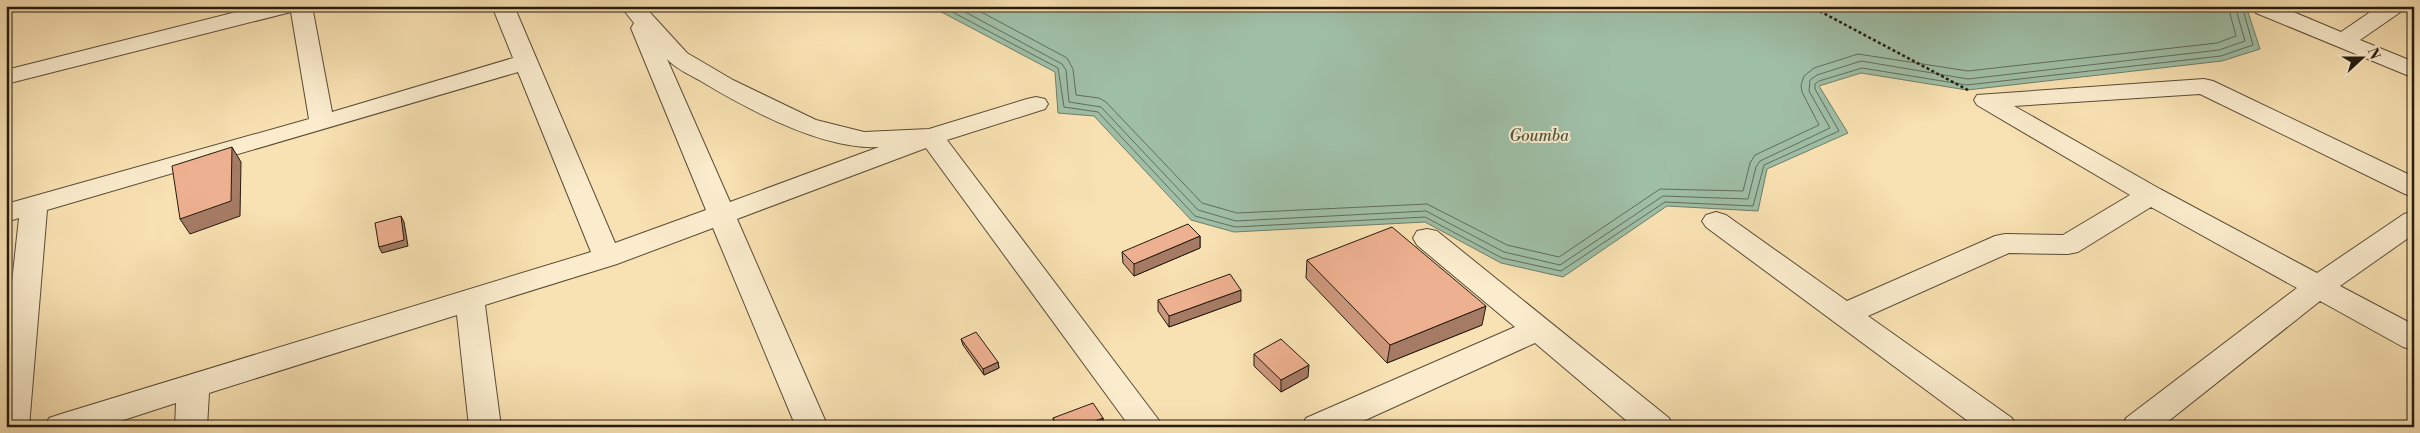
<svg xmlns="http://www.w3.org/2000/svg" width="2420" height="433" font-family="'Libre Bodoni',serif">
	<rect width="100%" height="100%" fill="#f8e1b2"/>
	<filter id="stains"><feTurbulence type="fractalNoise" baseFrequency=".004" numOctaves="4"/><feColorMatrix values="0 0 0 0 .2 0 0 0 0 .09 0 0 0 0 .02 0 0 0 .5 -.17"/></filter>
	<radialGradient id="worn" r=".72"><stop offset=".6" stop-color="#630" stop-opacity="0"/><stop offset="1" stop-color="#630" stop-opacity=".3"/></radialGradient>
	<path fill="#9fbea6" stroke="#6e7d69" d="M930,6H2246L2260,49L2222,61L1967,90L1861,73L1819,86L1848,133L1767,169L1758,211L1667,206L1563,277L1501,263L1425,222L1234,232L1191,220L1094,116L1058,113L1055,72Z"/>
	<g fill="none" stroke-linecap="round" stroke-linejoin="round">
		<path stroke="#626c5a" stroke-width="1" d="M941,6L1058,68L1064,107L1098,112L1195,216L1235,227L1425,217L1502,258L1561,271L1665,202L1753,206L1764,165L1839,131L1815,89V84L1819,81L1862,68L1967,85L2221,56L2253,45L2242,6
			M954,6L1062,64L1066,70L1069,102L1101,107L1198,210L1236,221L1426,211L1504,252L1560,265L1663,196L1748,199L1756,167L1760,161L1830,128L1809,91L1810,80L1817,75L1861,61L1968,79L2219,50L2245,41L2235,6
			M970,6L1067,58L1073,69L1076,95L1099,98L1106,102L1202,203L1237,213L1427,204L1507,245L1559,257L1660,189L1743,191L1750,163L1755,155L1819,125L1802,92L1801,85L1804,76L1814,68L1858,54L1968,71L2217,43L2236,36L2228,6"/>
		<defs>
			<path id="minor" d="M260,6H312L332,112L513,58L492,6H514L615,243L706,210L631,28L634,23L622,8L623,6H644L687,53L733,80L816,120L864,132L929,129L1027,99L1036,97L1045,99L1048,104L1045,109L947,140L1164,427H1130L926,148L737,219L828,427H796L713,228L617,264L485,305L501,427H469L457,315L209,393L207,427H175L176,403L102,427H45L49,418L61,414L591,252L518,72L47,210L29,427H6V338L19,218L6,222V204L309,119L291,12L6,84V70ZM667,59C675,68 688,74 699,80C747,109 822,150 879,147L730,202Z
				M2254,6H2279L2341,32L2379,6H2405L2402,11L2360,40L2414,62V78L2256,13Z
				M2204,79L2213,81L2414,177V197L2405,194L2200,94L2014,106L2160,189L2317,273L2404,214L2414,211V234L2340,286L2414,325V350L2403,347L2320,301L2161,427H2122L2126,418L2297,288L2151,207L2078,252L2068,254L2009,253L1868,316L2012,418L2016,427H1976L1706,227L1702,221L1706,215L1716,212L1726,215L1847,301L1995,236L2005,234L2063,235L2130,195L1977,105L1974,100L1977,95Z
				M1427,229L1437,231L1669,418L1673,427H1634L1535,343L1350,427H1302L1306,418L1515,327L1417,245L1413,238L1417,231Z"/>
		</defs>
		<use href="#minor" stroke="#5a4c37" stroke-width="2"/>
		<path stroke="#251b0e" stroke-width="2.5" stroke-dasharray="3 2.5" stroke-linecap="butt" d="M1810,6L1968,90"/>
		<use href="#minor" fill="#faeccd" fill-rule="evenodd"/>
	</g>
	<path fill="#cc977c" stroke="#251b0e" d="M1200,236V248L1134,276L1123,263L1122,252Z
		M1307,260L1482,325L1387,363L1306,278Z
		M1158,300L1241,301L1169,327L1158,311Z
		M961,339L998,362L999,368L984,375L963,345Z
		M1254,354L1308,377L1281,392L1254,366Z
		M1053,418H1103V424L1097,427H1055L1054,424Z"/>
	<path fill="#a67b65" stroke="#251b0e" d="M232,147L241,162L240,216L190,234L180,219Z
		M401,216L404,222L408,246L382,253L379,247Z
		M1200,236V248L1134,276V264Z
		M1241,290V301L1169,327V316Z
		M1486,306L1482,325L1387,363L1390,345Z
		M998,362L999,368L984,375L983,369Z
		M1309,365L1308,377L1281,392V380Z
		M1103,418V424L1097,427H1080Z"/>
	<path fill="#edb090" stroke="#251b0e" d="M232,147L231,201L180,219L172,166Z
		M401,216L404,240L379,247L375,223Z
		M1188,224L1200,236L1134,264L1122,252Z
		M1392,227L1486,306L1390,345L1307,260Z
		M1230,274L1241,290L1169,316L1158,300Z
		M976,332L998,362L983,369L961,339Z
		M1281,339L1309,365L1281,380L1254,354Z
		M1093,403L1103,418L1080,427H1058L1053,418Z"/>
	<g text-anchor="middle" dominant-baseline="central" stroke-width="4" stroke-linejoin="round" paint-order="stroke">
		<g font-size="16" font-style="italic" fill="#505443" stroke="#faeccd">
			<text x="1539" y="136">Goumba</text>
		</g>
	</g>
	<rect width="2420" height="433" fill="none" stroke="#f8e1b2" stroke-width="25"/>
	<rect x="8" y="8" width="2405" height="418" fill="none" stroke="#251b0e" stroke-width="2.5"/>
	<rect x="12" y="12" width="2395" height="408" fill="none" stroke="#251b0e"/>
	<g transform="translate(2362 58) rotate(69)" stroke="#faeccd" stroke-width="4" paint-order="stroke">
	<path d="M0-4L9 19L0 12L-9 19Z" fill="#251b0e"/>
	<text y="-8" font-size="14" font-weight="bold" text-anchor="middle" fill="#251b0e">N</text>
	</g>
	<rect width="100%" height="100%" filter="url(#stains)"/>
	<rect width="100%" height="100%" fill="url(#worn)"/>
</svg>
